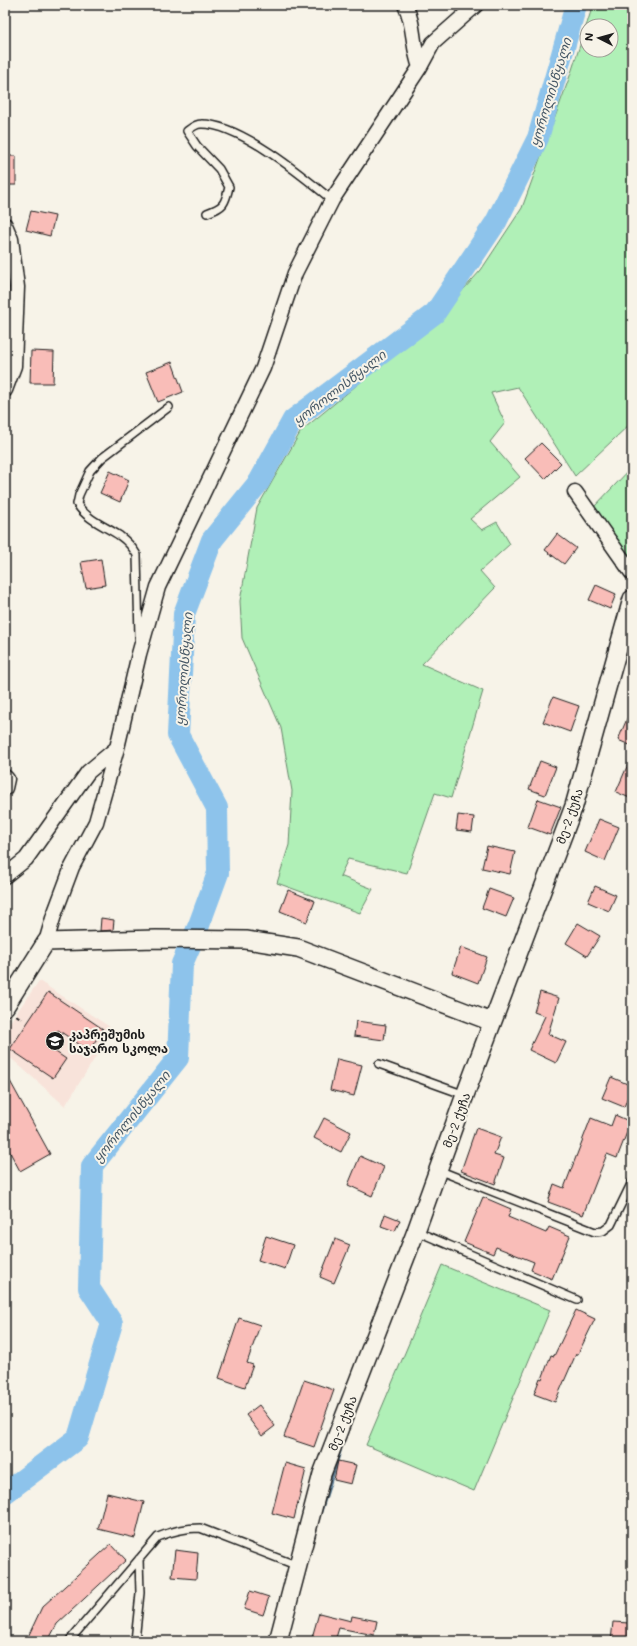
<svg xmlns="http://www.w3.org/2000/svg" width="637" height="1646" font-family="Mali,'Noto Sans Georgian',sans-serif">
	<rect width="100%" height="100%" fill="#f7f3e8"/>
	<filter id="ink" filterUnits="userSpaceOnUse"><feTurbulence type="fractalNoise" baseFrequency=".025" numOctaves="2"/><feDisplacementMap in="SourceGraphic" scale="8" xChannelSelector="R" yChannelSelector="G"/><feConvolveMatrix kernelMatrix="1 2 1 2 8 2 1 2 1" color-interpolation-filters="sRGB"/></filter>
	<g filter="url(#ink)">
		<path fill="#f8e3da" d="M39,981L113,1029L65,1106L5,1053V1029Z"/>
		<path fill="#b0f0b7" stroke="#66866a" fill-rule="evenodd" d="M593,5H632V422L575,476L518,387L491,393L505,423L490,442L520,477L470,519L482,530L497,522L510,544L480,571L495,588L422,664L483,691L451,798L435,793L407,873L348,859L340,876L373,889L360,913L277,883L289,845L292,791L281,728L242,638L240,601L257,508L301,431L436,320L481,270L522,208L571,73ZM587,26H611V50H587Z
			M632,467V565L594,507Z
			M442,1265L550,1310L474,1491L366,1445Z"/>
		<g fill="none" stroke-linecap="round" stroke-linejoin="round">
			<path stroke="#608098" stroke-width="3.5" d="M320,1514L340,1451"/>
			<path stroke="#8dc3eb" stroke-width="22" d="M5,1493L78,1438L112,1323L89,1288L92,1166L178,1058L182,964L199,925L218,873L217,808L178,735L184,614L212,540L259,482L293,420L435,313L496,222L538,138L576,5"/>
		</g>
		<path fill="#f9bdb8" stroke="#1c1c1c" d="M5,156H16V185H5Z
			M31,211L55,216L50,236L26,230Z
			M31,351L54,352L53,383H30Z
			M172,362L183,392L158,402L146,372Z
			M541,443L561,463L545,479L525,458Z
			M110,471L129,480L120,502L100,493Z
			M557,534L576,548L564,564L545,550Z
			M101,559L105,585L86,588L81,562Z
			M596,585L616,594L610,609L589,600Z
			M553,697L579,706L570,732L543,722Z
			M632,707V746L618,740Z
			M632,755V799L616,792Z
			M540,761L556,767L545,795L529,789Z
			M538,799L561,807L550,835L528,827Z
			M458,815L474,817L472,832L456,830Z
			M599,819L619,827L605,861L585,852Z
			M487,846L515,852L510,874L482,868Z
			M595,886L616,895L609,911L588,902Z
			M489,889L514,898L506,917L482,908Z
			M288,890L315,901L307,922L280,911Z
			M101,918L114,920L113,930L100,931Z
			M578,923L600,936L587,956L566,943Z
			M461,947L487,957L478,983L452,973Z
			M48,992L103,1029L89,1051L58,1030L47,1046L66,1059L53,1078L10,1049Z
			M540,992L559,998L548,1034L566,1042L556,1063L529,1050L545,1016L534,1012Z
			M356,1021L386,1025L384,1040L354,1036Z
			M337,1059L362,1065L354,1096L330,1090Z
			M5,1072L50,1154L20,1171L5,1143Z
			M611,1077L632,1086L624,1107L602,1098Z
			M615,1115L631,1122L617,1158L607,1154L583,1215L548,1202L554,1184L564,1188L591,1118L611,1126Z
			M324,1118L351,1132L341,1152L314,1138Z
			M476,1128L501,1137L494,1155L504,1158L495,1184L461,1171Z
			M360,1156L384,1167L372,1196L348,1185Z
			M483,1197L511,1209L508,1217L546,1233L549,1227L570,1236L552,1279L531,1270L534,1262L496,1247L493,1254L464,1242Z
			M385,1214L400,1220L395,1231L381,1226Z
			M266,1236L293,1245L285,1269L258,1260Z
			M335,1239L350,1245L334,1283L320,1277Z
			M576,1310L595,1319L578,1354H576L555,1402L534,1394L540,1378L542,1379L551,1355L554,1356Z
			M239,1318L260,1325L247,1363L253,1365L245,1387L219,1378Z
			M304,1380L334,1390L314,1447L284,1437Z
			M259,1405L275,1426L262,1436L246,1415Z
			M338,1461L356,1465L351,1484L334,1480Z
			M285,1463L306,1469L294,1519L272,1513Z
			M107,1493L144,1502L135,1538L98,1529Z
			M111,1544L126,1560L57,1624L48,1641H26L42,1607Z
			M175,1550L198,1553L196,1579L172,1577Z
			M250,1591L269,1597L263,1615L244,1609Z
			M319,1613L351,1621L352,1616L377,1621L374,1635L339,1628L335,1641H311Z
			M613,1622L629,1623L628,1641H611Z"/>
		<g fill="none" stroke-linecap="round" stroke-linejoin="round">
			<defs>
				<path id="service" d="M207,213C224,207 225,204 229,187L219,169L197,146L187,131C191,128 196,124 201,124C239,123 303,176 332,200
					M139,637L137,555C133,548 127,541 120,536C105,526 87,520 77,504L79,495L90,471L102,458L169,407
					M379,1064L465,1095
					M438,1170L595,1232L603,1231L611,1225L632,1182
					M416,1231L577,1300
					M69,1641L158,1537C172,1531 185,1528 200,1528L298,1566
					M135,1641L140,1593L139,1559"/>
				<path id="minor" d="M405,5C415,24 412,47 420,67
					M5,225L11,239L17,287L14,366L5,390
					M575,492L632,573
					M5,777L7,779L5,788
					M5,876L26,859L88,772L117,748
					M46,942L54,915L72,867L96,822L117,748L139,654L158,587L263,368L295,273L332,200L420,67L433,43L476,5"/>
				<path id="tertiary" d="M5,1007L46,942L156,939L246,940L298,948L492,1022
					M278,1641L322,1474L416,1231L465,1095L574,806L632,599"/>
			</defs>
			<use href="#service" stroke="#1c1c1c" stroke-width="10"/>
			<use href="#minor" stroke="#1c1c1c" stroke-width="17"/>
			<use href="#tertiary" stroke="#1c1c1c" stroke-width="20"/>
			<path stroke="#1c1c1c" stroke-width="2" stroke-dasharray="4 3" stroke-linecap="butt" d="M16,1015L22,1019"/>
			<use href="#service" stroke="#f7f3e8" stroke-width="7"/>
			<use href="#minor" stroke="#f7f3e8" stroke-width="14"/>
			<use href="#tertiary" stroke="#f7f3e8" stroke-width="17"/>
		</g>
	</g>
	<defs>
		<symbol id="school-disc" viewBox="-11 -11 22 22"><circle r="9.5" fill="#1c1c1c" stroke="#f7f3e8"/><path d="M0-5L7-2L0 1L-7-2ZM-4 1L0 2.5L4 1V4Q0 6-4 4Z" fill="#fff"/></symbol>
	</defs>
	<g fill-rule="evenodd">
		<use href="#school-disc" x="44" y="1030" width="22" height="22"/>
	</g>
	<g text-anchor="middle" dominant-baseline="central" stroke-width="4" stroke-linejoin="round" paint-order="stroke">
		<g font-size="12" fill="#1c1c1c" stroke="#f7f3e8">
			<text transform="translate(569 816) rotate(-71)">მე-2 ქუჩა</text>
			<text transform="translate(456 1120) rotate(-70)">მე-2 ქუჩა</text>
			<text transform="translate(342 1423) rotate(-69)">მე-2 ქუჩა</text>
		</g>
		<g font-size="12" font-weight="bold" fill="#1c1c1c" stroke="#f7f3e8" text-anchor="start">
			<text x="69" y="1034">კაპრეშუმის<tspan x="69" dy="14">საჯარო სკოლა</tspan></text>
		</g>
		<g font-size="13" font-style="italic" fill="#445664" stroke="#f7f3e8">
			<text transform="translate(550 92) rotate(-73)">ყოროლისწყალი</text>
			<text transform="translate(339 387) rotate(-38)">ყოროლისწყალი</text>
			<text transform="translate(183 669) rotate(-86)">ყოროლისწყალი</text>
			<text transform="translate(131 1116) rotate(-51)">ყოროლისწყალი</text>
		</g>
	</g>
	<rect width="637" height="1646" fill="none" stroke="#f7f3e8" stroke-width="20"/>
	<rect x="10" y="10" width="617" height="1626" fill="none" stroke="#1c1c1c" stroke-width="1.5" filter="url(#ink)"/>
	<g transform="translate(599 38) rotate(276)"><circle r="19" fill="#f7f3e8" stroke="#9f9d96"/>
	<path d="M0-3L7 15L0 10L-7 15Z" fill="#1c1c1c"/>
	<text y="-6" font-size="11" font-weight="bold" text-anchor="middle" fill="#1c1c1c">N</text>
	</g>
</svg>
